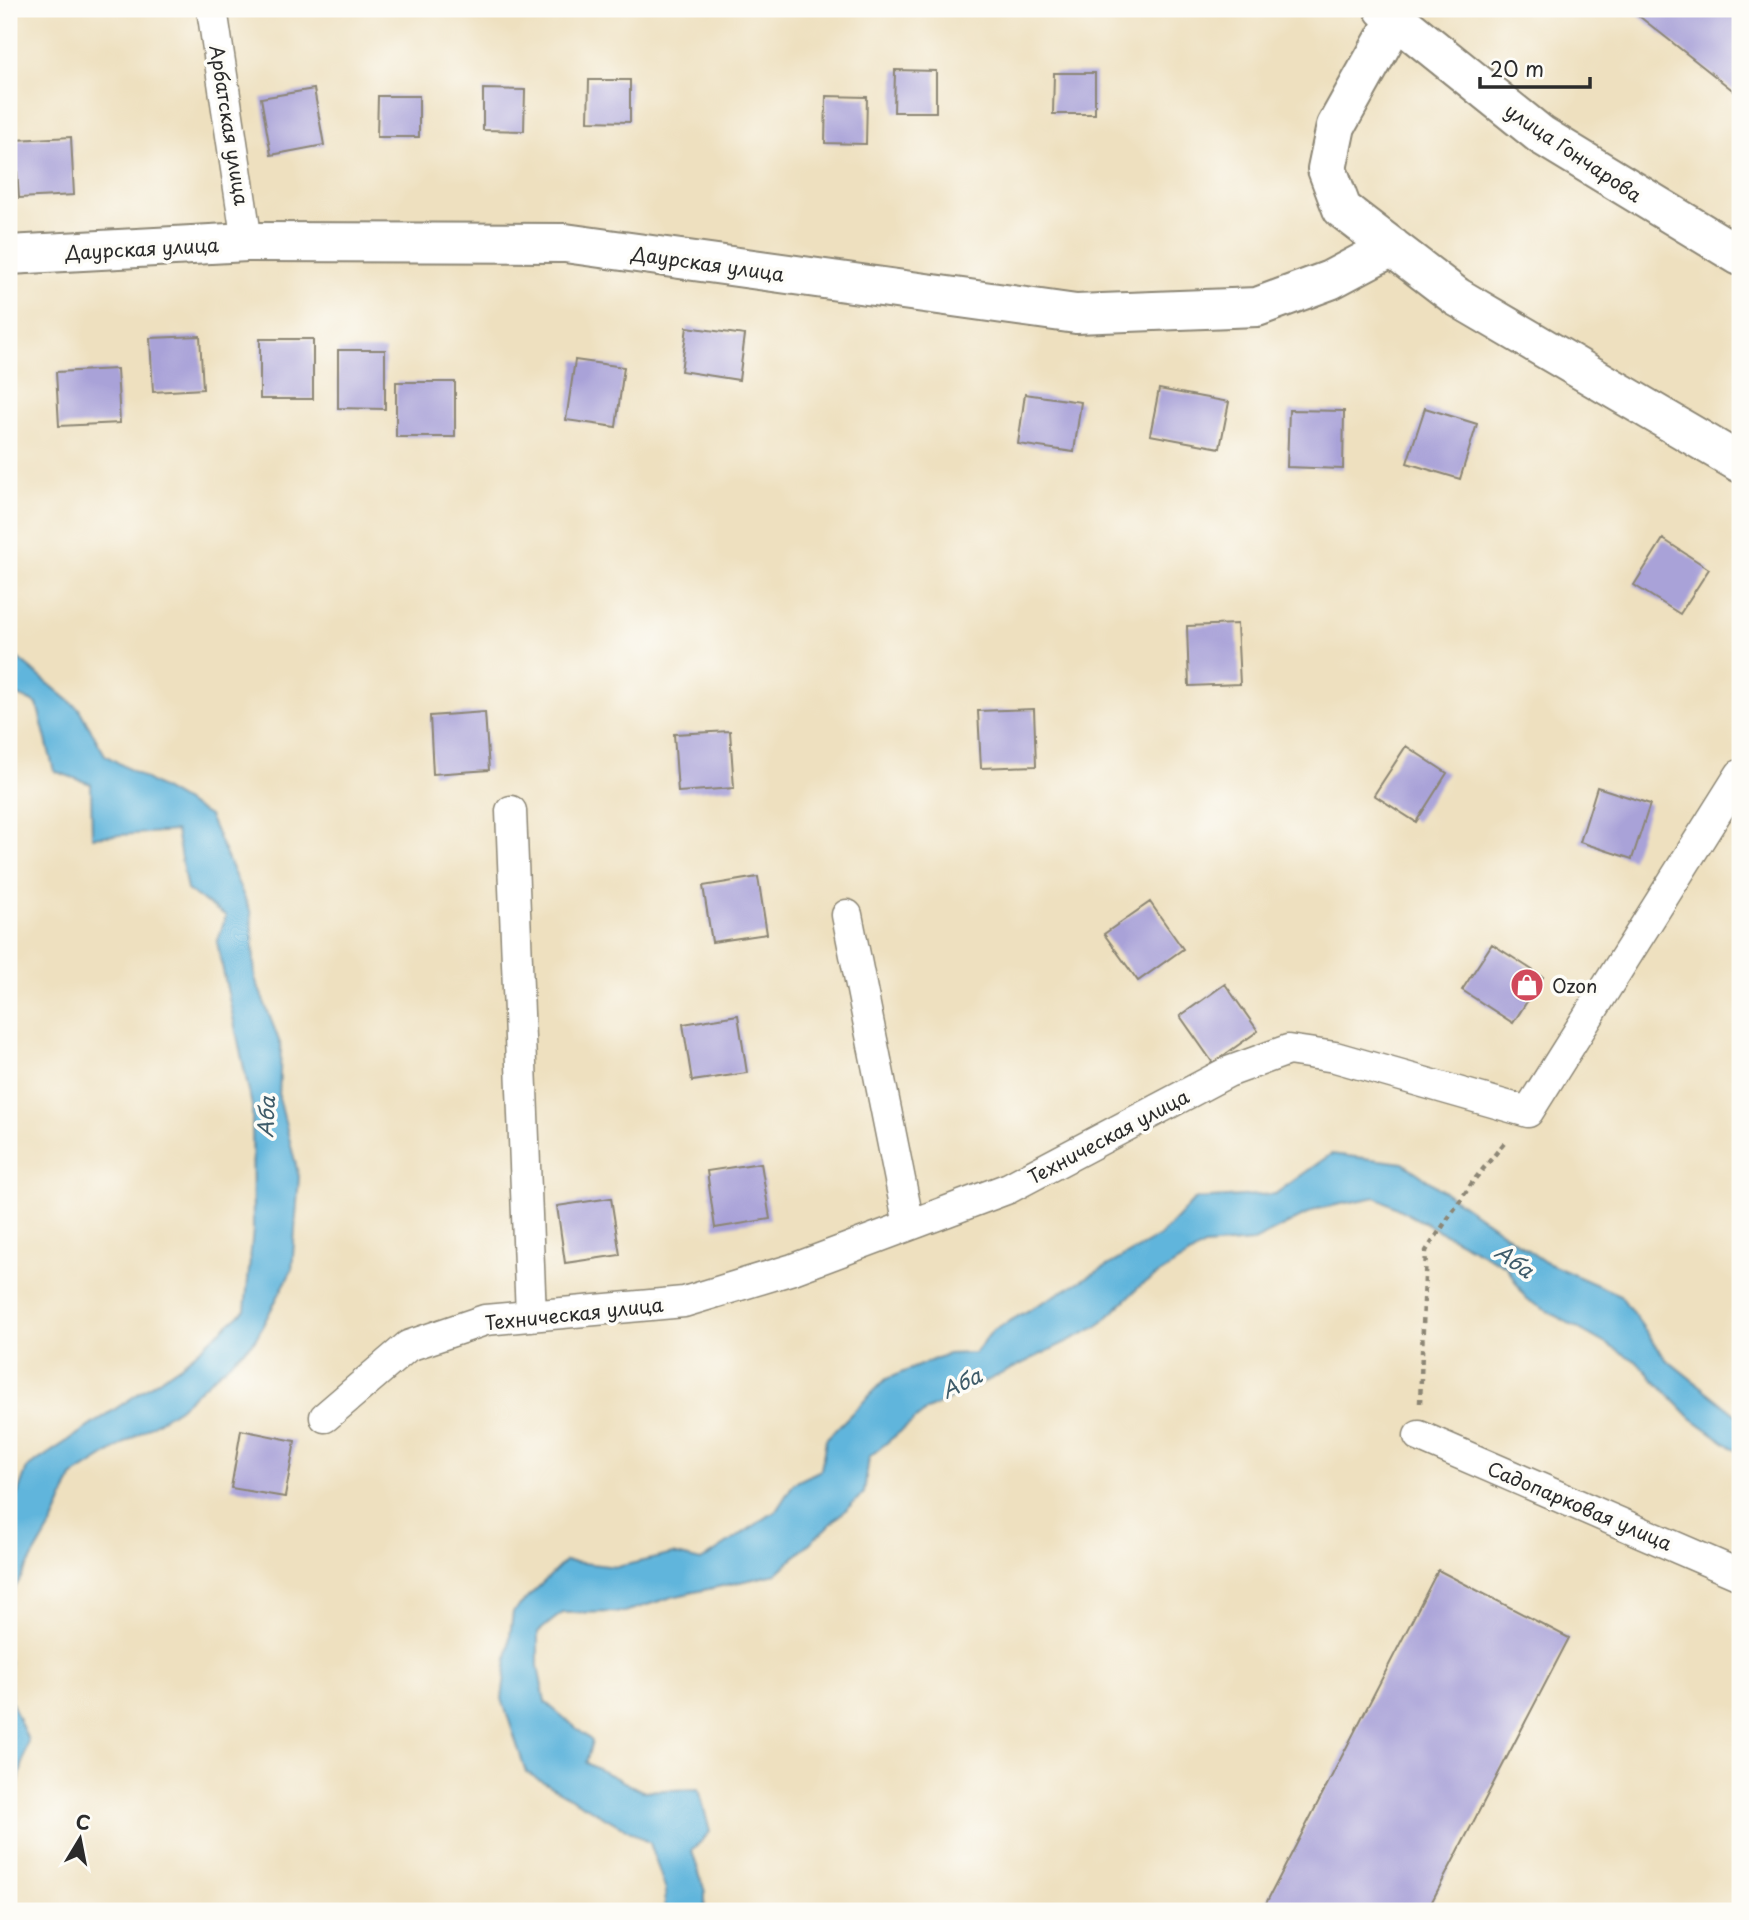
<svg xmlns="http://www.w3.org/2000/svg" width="1749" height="1920" font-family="'Playpen Sans',sans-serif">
	<rect width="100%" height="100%" fill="#fdfcf7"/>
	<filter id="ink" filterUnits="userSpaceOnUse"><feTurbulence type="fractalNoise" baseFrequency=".0143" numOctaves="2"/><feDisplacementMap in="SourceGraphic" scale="14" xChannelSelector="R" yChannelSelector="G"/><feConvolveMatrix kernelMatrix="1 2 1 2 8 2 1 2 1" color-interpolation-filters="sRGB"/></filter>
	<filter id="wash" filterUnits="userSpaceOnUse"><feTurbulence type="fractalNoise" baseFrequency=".00686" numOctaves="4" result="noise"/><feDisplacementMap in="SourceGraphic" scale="28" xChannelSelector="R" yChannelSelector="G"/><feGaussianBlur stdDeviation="1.57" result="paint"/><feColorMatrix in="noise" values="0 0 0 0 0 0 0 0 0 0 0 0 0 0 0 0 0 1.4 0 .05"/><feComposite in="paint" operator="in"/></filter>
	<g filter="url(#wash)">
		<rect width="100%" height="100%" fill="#eee0bf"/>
		<path fill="#60b5dc" stroke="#467084" stroke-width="2" d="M9,651L79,709L105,755L209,816L251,913L255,978L281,1046L279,1098L299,1177L292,1270L255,1340L179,1408L72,1477L53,1523L9,1598V1519L27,1468L181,1365L245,1310L253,1230L252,1106L217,942L226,916L187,890L176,831L92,837L91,784L54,771L37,704L9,691Z
			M1331,1154L1403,1163L1545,1262L1620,1295L1666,1359L1740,1418V1453L1691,1418L1636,1361L1526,1299L1506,1266L1376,1197L1317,1209L1252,1242L1204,1246L1140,1286L1097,1327L927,1410L869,1457L864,1493L776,1574L672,1597L625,1612L562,1613L538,1632V1666L545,1702L592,1741L586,1763L642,1791L699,1789L710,1832L692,1851L705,1892V1911H664L666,1891L650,1843L526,1772L502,1699L513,1612L565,1561L617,1567L673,1554L701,1561L776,1511L794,1483L821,1470L826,1439L886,1379L947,1354L975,1353L992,1331L1160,1236L1195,1199L1275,1194Z
			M9,1660L11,1701L28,1740L9,1823Z"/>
		<g id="blocks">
			<path fill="#a9a2d8" d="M1630,9H1740V96Z
				M895,70L936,71V112H894Z
				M1054,73H1095V114H1053Z
				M589,80H630V122L588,121Z
				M314,89L324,145L271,155L261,98Z
				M483,89L525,90L524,131L483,130Z
				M378,96H419V137H377Z
				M826,96L867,97L866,144L825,143Z
				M71,137L74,195L19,198L15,140Z
				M687,327L745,335L739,380L681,371Z
				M200,336L203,389L153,392L150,338Z
				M260,339H313V399H260Z
				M338,350H385V409L338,408Z
				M575,360L624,367L616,427L566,420Z
				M117,369L120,423L59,426L56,372Z
				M396,382H455V437H396Z
				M1159,389L1229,402L1220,448L1150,435Z
				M1025,394L1081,402L1074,452L1018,444Z
				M1425,408L1477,424L1460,479L1407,463Z
				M1289,410L1344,411L1343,469L1287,467Z
				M1663,539L1709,569L1680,614L1634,585Z
				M1237,624L1240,684L1189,686L1187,626Z
				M1034,709L1036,766L981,768L978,711Z
				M485,712L489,770L433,774L430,716Z
				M730,731L734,788L678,792L674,734Z
				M1406,746L1447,773L1416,822L1374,795Z
				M1597,787L1650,804L1632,859L1580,842Z
				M758,877L767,934L712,942L703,886Z
				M1150,902L1183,949L1138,981L1104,934Z
				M1492,944L1543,977L1513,1023L1462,990Z
				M1225,984L1258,1031L1213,1063L1180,1016Z
				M738,1015L747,1073L692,1081L683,1024Z
				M761,1163L770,1219L715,1228L707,1171Z
				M611,1198L620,1255L565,1263L557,1206Z
				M241,1430L295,1441L285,1497L231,1488Z
				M1438,1570L1569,1638L1427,1911H1262Z"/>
		</g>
	</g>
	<g filter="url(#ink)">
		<use href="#blocks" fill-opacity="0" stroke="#8c8675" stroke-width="2"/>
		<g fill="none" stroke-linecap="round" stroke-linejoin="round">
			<defs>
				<path id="street" d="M212,9L247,242
					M511,811L531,1316
					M847,915L909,1225
					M325,1417L408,1346L485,1320L684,1302L793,1269L1009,1188L1228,1072L1288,1050L1335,1057L1528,1112L1740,775
					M1419,1436L1740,1575"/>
				<path id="secondary" d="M1396,19L1336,126L1327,169L1342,209L1457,297L1740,463
					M9,255L247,242L565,243L1076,314L1257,307L1330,280L1392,247"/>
				<path id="primary" d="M1384,9L1541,135L1740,256"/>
			</defs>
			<use href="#street" stroke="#8c8675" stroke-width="33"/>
			<use href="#secondary" stroke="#8c8675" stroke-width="42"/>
			<use href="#primary" stroke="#8c8675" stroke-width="42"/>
			<path stroke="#8c8675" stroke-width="4.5" stroke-dasharray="5 5" stroke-linecap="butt" d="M1420,1403L1426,1251L1474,1180L1506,1141"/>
			<use href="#street" stroke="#fff" stroke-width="30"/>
			<use href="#secondary" stroke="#fff" stroke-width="38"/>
			<use href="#primary" stroke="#fff" stroke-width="38"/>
		</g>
	</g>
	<defs>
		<symbol id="shop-disc" viewBox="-11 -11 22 22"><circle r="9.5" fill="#d1495b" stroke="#fdfcf7"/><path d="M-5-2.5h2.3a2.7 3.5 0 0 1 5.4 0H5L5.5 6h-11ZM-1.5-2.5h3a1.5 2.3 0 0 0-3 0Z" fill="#fff"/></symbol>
	</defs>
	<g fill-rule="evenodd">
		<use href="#shop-disc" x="1508" y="966" width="38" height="38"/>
	</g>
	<g text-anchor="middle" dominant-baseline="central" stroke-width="7" stroke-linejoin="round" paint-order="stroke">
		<g font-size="19" fill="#2b2b2b" stroke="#fdfcf7">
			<text transform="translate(230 125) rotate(81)">Арбатская улица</text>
			<text transform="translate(1574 152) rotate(34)">улица Гончарова</text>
			<text transform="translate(142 248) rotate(-3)">Даурская улица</text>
			<text transform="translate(708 263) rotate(8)">Даурская улица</text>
			<text transform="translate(1108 1136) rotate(-28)">Техническая улица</text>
			<text transform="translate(574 1313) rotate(-6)">Техническая улица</text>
			<text transform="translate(1580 1505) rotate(23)">Садопарковая улица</text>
		</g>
		<g font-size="19" fill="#2b2b2b" stroke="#fdfcf7" text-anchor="start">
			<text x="1552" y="985">Ozon</text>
		</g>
		<g font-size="21" font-style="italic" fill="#3e5b69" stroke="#fdfcf7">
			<text transform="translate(265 1117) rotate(-87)">Аба</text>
			<text transform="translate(1515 1260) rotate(35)">Аба</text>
			<text transform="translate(961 1382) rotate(-26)">Аба</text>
		</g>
	</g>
	<rect width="1749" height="1920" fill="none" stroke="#fdfcf7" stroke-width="35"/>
	<g transform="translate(80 1839) rotate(10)" stroke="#fdfcf7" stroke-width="5" paint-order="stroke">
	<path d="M0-5L12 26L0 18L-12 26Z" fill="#2b2b2b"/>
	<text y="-10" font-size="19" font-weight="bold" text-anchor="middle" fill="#2b2b2b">С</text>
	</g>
	<path d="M1480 77v10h110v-10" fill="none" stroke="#2b2b2b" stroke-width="3.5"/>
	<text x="1490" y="77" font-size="21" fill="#2b2b2b" stroke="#fdfcf7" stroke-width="5" paint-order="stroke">20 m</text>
</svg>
